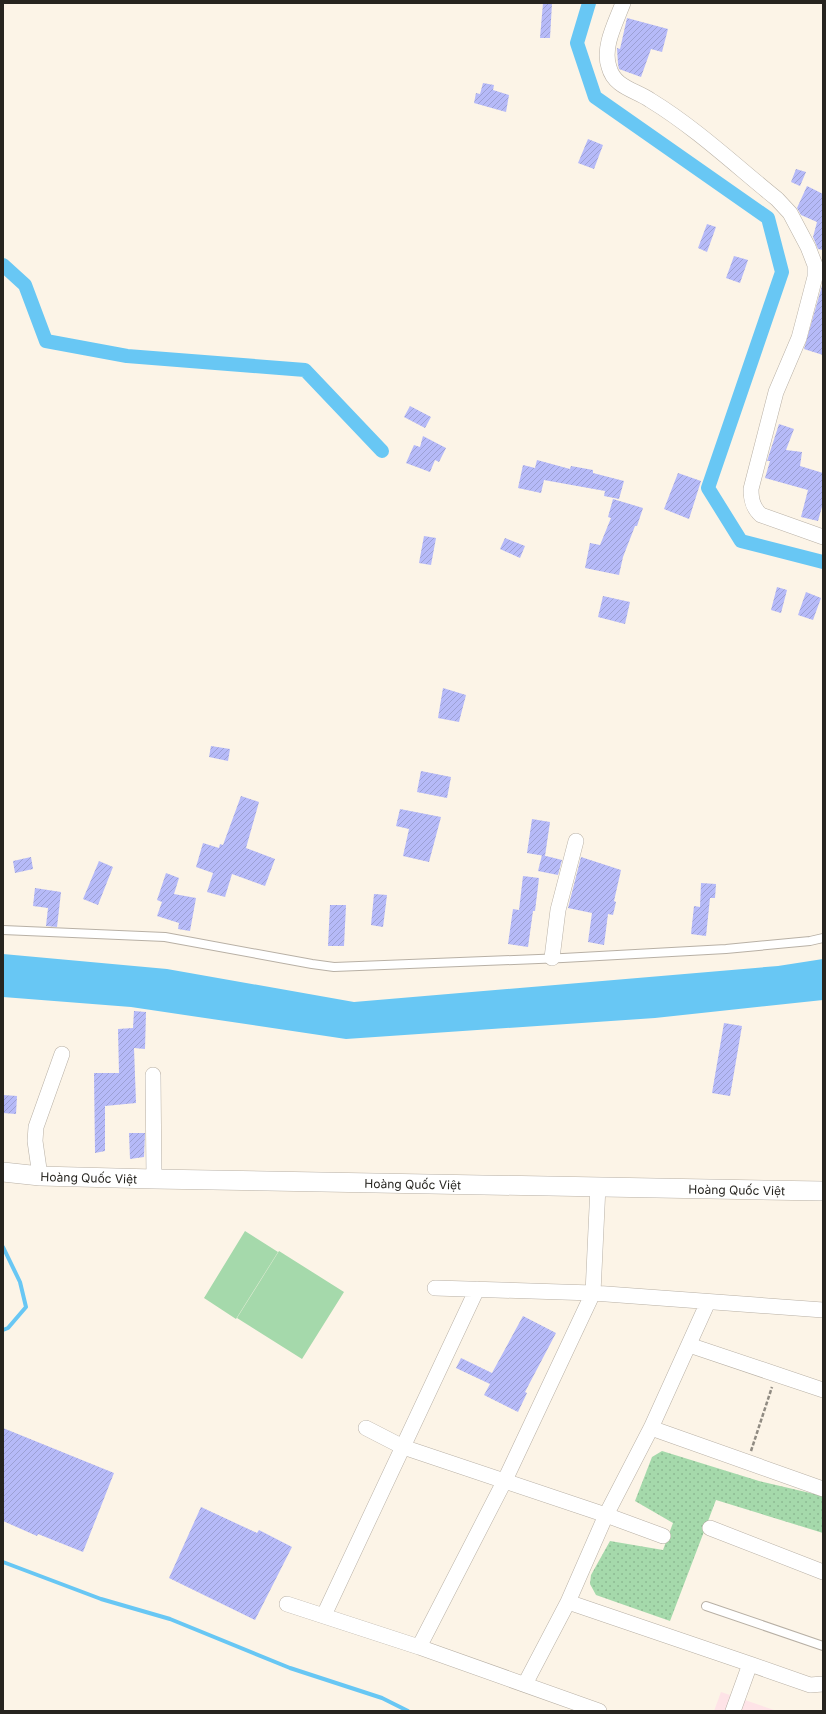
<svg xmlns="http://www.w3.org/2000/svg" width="826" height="1714" font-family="Inter,sans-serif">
	<defs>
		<pattern id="grass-dots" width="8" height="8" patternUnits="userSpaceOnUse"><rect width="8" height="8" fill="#a5d9ab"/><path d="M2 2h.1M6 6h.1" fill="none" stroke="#8eba93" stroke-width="1.8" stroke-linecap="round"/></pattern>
		<pattern id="building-hatch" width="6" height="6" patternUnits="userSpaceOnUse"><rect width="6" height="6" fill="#b6baf8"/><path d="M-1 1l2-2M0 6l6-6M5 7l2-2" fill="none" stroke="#9ca0d4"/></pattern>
	</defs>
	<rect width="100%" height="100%" fill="#fcf4e7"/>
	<path fill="#fee3e7" d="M721,1692L777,1711H714Z"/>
	<path fill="url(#grass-dots)" d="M662,1451L759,1481L823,1496V1533L716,1500L670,1621L596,1595L590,1584L591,1575L610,1541L663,1550L673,1523L635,1501L652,1457Z"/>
	<path fill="#a5d9ab" d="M245,1231L278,1252L236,1319L204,1298Z
		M279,1251L344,1292L302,1359L237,1318Z"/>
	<path fill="#68c7f4" d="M3,954L167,969L354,1002L778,966L823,959V1000L655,1018L346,1039L131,1007L3,997Z"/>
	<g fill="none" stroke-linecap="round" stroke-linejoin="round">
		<path stroke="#68c7f4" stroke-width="4" d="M3,1247L20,1282L26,1307L8,1328L3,1330
			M3,1562L101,1599L170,1619L290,1668L382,1698L408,1711"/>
		<path stroke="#68c7f4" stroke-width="14" d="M589,3L577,43L595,97L768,218L782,272L708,488L741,541L823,562
			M3,265L25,285L46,341L127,356L305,370L382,451"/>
	</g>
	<path fill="url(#building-hatch)" d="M543,3H552L550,38H540Z
		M627,18L668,29L662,52L651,49L641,77L619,69L618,64L617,48L620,49Z
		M483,83L494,85L493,90L509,95L506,112L474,103L476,93L480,94Z
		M588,139L603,145L594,169L578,163Z
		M796,169L806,172L800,186L791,182Z
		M807,186L823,194V250L818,249L813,237L817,222L801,215L797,208Z
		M707,224L716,227L707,252L698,248Z
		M734,256L748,260L740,283L726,278Z
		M823,282V355L804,349Z
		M410,406L431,417L425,428L404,417Z
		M779,424L794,429L786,450L802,452L800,466L823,473V503L818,521L801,517L808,490L765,478L770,461H767Z
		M423,436L446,448L439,462L435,460L430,472L406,463L414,445L420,447Z
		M537,460L570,469L571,466L593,470V473L624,481L619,499L604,496L605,491L544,480L541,493L518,488L523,465L535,468Z
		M678,473L701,481L689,519L664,509Z
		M613,499L643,508L637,526H635L623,557L619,575L585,568L590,543L600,545L611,518L608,517Z
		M424,536L436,538L431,565L419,563Z
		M505,538L525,546L520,558L500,549Z
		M777,587L787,590L781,613L771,610Z
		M806,592L821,598L813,620L798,615Z
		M603,596L630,602L625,624L598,617Z
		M443,688L466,695L459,722L438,718Z
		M211,746L230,749L228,761L209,757Z
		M421,771L451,777L447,798L417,792Z
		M241,796L259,802L246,848L275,859L265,886L232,874L225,897L207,892L213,873L196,867L203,843L219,848L220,844L223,845Z
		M400,809L441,817L429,862L403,856L409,829L396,826Z
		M532,819L550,822L545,856L527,853Z
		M542,855L562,860L558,875L538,871Z
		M31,857L33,869L15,873L13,861Z
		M581,857L621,870L614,901L616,902L613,915L608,914L604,945L588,942L592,913L568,908Z
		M99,861L113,867L98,905L83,899Z
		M166,873L179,878L174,894L196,898L190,931L178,929L179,923L157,916L162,902L157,900Z
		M523,876L539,878L535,911H533L528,947L508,944L513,909L519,910Z
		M701,883L716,884L715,898H710L706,936L691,934L694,906L700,907Z
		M35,888L61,892L57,927L46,926L48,908L33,906Z
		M374,894L387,895L383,927L371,925Z
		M330,905H346L344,946H328Z
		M134,1011L146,1012L145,1049L134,1048L136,1103L105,1106V1151L95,1153L94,1073H119L118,1029L133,1028Z
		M724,1023L742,1026L730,1096L712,1093Z
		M3,1095L17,1096L16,1114L3,1113Z
		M129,1133H145L144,1157L130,1159Z
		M523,1316L556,1333L525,1392L527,1393L518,1412L484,1395L490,1384L456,1368L461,1358L492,1373Z
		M3,1428L114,1473L83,1552L38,1534L37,1536L3,1521Z
		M201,1507L257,1533L259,1530L292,1547L255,1620L169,1578Z"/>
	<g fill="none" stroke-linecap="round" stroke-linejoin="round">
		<defs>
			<path id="service" d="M3,930L165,937L312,964L334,967L563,958L726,949L810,941L823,938
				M706,1606L823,1646"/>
			<path id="minor" d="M623,3C616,22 602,47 609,67C614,87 635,90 650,100C696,128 736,166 777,199L790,213L808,247L815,265V277L799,338L776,392L751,489C751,500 753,508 761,515L823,537
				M552,958L558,910L576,841
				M153,1075L154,1179
				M40,1176L35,1141L36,1127L62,1054
				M435,1288L593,1293L823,1310
				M689,1345L823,1390
				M366,1428L403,1447L606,1515L663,1536
				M651,1428L823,1489
				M710,1528L823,1572
				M568,1602L750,1664
				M287,1604L419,1647L599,1711
				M324,1615L477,1289
				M419,1647L505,1480L593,1293L598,1186
				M525,1684L568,1602L606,1515L651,1428L708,1302
				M733,1711L750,1664L810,1685L823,1684"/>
			<g id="tertiary">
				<path id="s1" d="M3,1172L40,1176L154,1179L823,1191"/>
			</g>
		</defs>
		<use href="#service" stroke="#b8b0a5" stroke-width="10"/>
		<use href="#minor" stroke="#b8b0a5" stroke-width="16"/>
		<use href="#tertiary" stroke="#b8b0a5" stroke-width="20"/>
		<path stroke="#908b82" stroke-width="2.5" stroke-dasharray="4 2" stroke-linecap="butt" d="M751,1451L772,1387"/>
		<use href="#service" stroke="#fff" stroke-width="8"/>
		<use href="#minor" stroke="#fff" stroke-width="15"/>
		<use href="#tertiary" stroke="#fff" stroke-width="19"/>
	</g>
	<g text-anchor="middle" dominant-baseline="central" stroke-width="3" stroke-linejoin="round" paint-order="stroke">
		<g font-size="12" fill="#26241f" stroke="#fcf4e7">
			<text stroke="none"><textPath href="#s1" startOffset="86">Hoàng Quốc Việt</textPath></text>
			<text stroke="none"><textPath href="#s1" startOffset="410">Hoàng Quốc Việt</textPath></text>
			<text stroke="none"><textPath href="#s1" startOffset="734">Hoàng Quốc Việt</textPath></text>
		</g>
	</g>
	<rect width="826" height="1714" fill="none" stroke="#26241f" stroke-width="8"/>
</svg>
